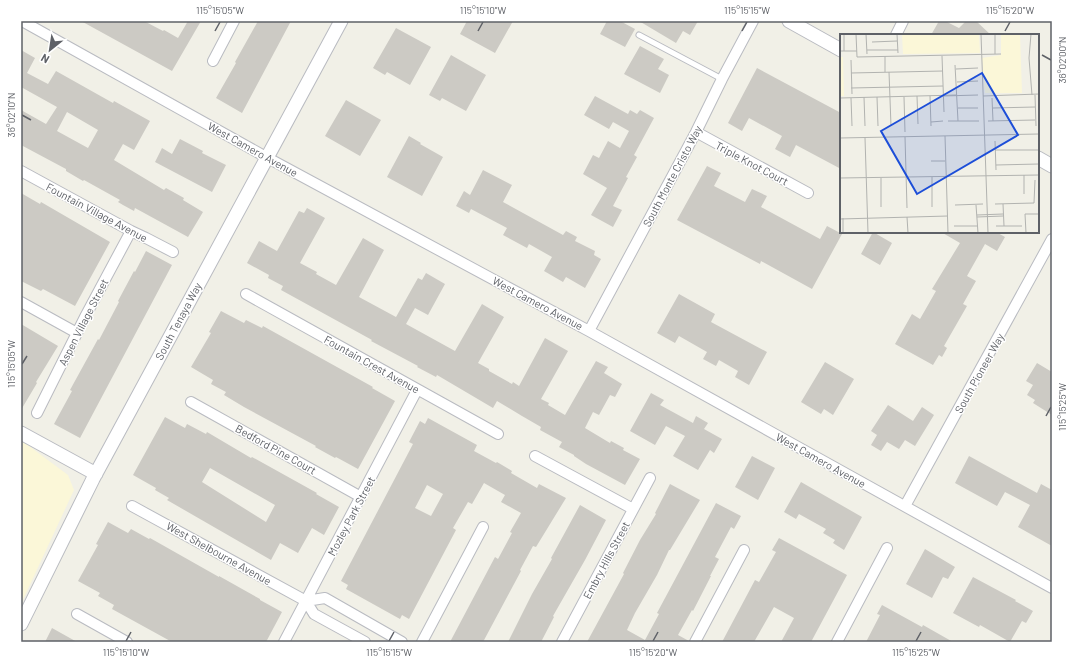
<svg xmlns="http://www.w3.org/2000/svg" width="1073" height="663" font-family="Barlow,sans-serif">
	<rect width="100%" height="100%" fill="#f1f0e7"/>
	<path fill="#fbf7d8" d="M21,440L68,475L74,490L21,604Z"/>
	<path fill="#cccac4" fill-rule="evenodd" d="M81,21H144L163,31L164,30L178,38L188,21H201L172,71Z
		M258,21H291L242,113L216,98L236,63L235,62Z
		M467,21H513L495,53L460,34Z
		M607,21H620L635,29L625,47L600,34Z
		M639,21H698L690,35L683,31L676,43Z
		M939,21H945L959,28L966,21H976L991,35H931Z
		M396,28L431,47L410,85L387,72L385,75L373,68Z
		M640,46L664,59L658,69L669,75L660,93L624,74Z
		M21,50L35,58L27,73L48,84L56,71L113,103L114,101L150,121L134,150L123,144L114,160L164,190L166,188L184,198L183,200L203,212L188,237L135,208L134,211L123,205L118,202L120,200L84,180L83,181L66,171V169L21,145V110L46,124L57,107L21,87ZM67,112L98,130L88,148L57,131Z
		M451,55L486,75L466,111L442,98L440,101L429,95Z
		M757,68L841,113V169L796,145L790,157L775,149L782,136L749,118L742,131L728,123Z
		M595,96L628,114L630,110L637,114L640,110L654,118L634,155L637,157L626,177L628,178L613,206L622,210L613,227L591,215L607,188L583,174L593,155L599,158L608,141L620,148L629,131L613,122L609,129L584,115Z
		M346,100L381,120L360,156L325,136Z
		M409,136L421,143L420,144L443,157L422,196L387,177Z
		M180,139L203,151L202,153L226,165L212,192L155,162L162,148L172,154Z
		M707,166L721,173L714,186L745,202L752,189L767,196L761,207L820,239L827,226L842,234L812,289L761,261L760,264L677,220Z
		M483,170L512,185L503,202L563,235L566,231L577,237L575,241L595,251L594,255L601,259L585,288L566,277L563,282L544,271L552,257L529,244L527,248L503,235L507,228L471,209L469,213L456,206L464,191L470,195Z
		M21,193L40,204L41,202L110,242L75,306L43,289L41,291L21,281Z
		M307,208L325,218L300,263L317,272L316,274L336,285L363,238L384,250L359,297L396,317L418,278L422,280L426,273L445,284L428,315L415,308L406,324L455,351L482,304L504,317L478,363L489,369V371L512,384L513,382L519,386L545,338L568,351L541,399L549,403L548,405L565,415L596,361L608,367L604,373L622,384L615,397L610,395L599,415L593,412L585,428L610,443L611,441L624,448L623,450L640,459L625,485L586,464L574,456V455L559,447L562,442L540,430L541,427L522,416L497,401L493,408L437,375L436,377L417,367L418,366L371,341L372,340L281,290L283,286L268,278L269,275L247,263L259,241L277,251L299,211L304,213Z
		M873,232L892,243L880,265L861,254Z
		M941,232H996L1005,237L997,251L985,244L967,276L976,281L963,304L967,306L944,346L947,348L942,357L939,355L933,365L895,344L912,314L920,319L936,291L932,289L960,243Z
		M146,251L172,265L80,438L54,424L72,391L70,390L98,339L99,340L119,302L118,301L134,271L135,272Z
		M679,294L715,314L711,322L767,352L749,385L735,377L738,371L719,360L716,366L703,359L707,352L679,336L675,343L657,333Z
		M221,311L244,323L246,320L262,328L263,326L373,387L372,388L395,401L358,469L336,457L335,458L315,447L316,446L244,407L224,395L226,392L211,384L213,380L191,367L211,333L209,332Z
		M21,324L58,346L36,382L37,383L21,410Z
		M825,362L854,379L833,415L824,409L821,414L801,402Z
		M1037,363L1052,372V415L1033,403L1035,400L1027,395L1033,385L1026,381Z
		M651,393L664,400L660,405L693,423L696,416L708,423L704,429L722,439L714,453L710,450L698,470L673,456L685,436L666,426L655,445L630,431Z
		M888,405L913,421L922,407L934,415L915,446L905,440L899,449L887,442L881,451L871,445L877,435L871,431Z
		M165,417L185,428L187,424L206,434L207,432L251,458L252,457L317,493L316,494L339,507L324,535L312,528L298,553L280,543L271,560L167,500L169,498L155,490L156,488L133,475ZM210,468L275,505L266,522L202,482Z
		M428,418L477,445L474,451L496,463L497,462L512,471L511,473L537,488L539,484L566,498L536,547L533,546L520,570L521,571L483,642H450L495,557L498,559L512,533L510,532L521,513L501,502L505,495L484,483L472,504L468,502L453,528L456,530L409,619L402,615L400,619L346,589L348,585L341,581L413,444L409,442L420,421L425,424ZM427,485L443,494L431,516L415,508Z
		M752,456L775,468L758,500L735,487Z
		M969,456L1037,493L1041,484L1052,490V546L1018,527L1030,505L1005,492L997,506L955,483Z
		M801,482L862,517L844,550L833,543L835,540L823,533L826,529L799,514L796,519L784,512Z
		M670,484L700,500L670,550H669L657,575L635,613L627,630L645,640L659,614L657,613L716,503L741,516L734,529L731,527L715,557L719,559L710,576H711L693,611L692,610L678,635L689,641V642H587L624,574L623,573L640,540L656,514L655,513Z
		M580,505L606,520L585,560L553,616L554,617L541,642H508L532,594L552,559L551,558Z
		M108,522L128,533L131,529L149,539L150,538L219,577V576L260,599V600L282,612L266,642H172L112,609L114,605L98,596L100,593L78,581L98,545L96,544Z
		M779,538L847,575L811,642H781L794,618L774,607L754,642H722L755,580L759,582L776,552L772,550Z
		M925,549L955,567L948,579L943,577L932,598L906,584Z
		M973,577L1016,600L1015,601L1033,611L1026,623L1022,621L1010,642L980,625L979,627L953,613Z
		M882,605L922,627L923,625L953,642H866L880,615L877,614Z
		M52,628L77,642H45Z"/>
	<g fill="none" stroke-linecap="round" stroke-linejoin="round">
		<defs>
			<path id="service" d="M639,35L722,79"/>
			<path id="minor" d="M22,21L266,157L589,331L1052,588
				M896,35L903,21
				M213,61L234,21
				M696,132L808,193
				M21,171L131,231L146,238L173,252
				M246,294L498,434
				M21,302L77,333
				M589,331L696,132L722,79L753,21
				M191,402L361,497
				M37,413L86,315L131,231
				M535,456L633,509
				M132,506L306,601L314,614L365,642
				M905,506L1052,239
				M306,601L325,598L402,642
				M77,614L127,642
				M284,642L417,390
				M422,642L483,527
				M562,642L650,478
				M695,642L744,550
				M837,642L887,548"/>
			<path id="tertiary" d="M789,21L841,50
				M1038,158L1052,166
				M21,433L96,474
				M21,624L93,479L341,21"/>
		</defs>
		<use href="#service" stroke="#b9bbc1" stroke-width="7"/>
		<use href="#minor" stroke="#b9bbc1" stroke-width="12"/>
		<use href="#tertiary" stroke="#b9bbc1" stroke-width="15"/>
		<use href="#service" stroke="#fff" stroke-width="5"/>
		<use href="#minor" stroke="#fff" stroke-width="10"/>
		<use href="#tertiary" stroke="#fff" stroke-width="13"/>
	</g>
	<path fill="none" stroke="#5e6167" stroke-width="1.5" d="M215,31L220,22M478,31L483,22M742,31L747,22M1005,31L1010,22M1042,55L1051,60M22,115L31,120M22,364L27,356M1046,416L1051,407M126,641L131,632M389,641L394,632M653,641L658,632M916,641L921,632"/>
	<g text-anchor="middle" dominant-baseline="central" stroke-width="3" stroke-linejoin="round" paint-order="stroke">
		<g font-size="11" fill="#5e6167" stroke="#fff">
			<text transform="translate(253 149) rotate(29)">West Camero Avenue</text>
			<text transform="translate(752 163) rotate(28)">Triple Knot Court</text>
			<text transform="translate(672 176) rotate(-62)">South Monte Cristo Way</text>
			<text transform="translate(97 212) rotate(28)">Fountain Village Avenue</text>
			<text transform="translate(538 303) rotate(28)">West Camero Avenue</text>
			<text transform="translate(178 321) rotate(-62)">South Tenaya Way</text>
			<text transform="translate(83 322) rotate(-63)">Aspen Village Street</text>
			<text transform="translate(372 364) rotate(29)">Fountain Crest Avenue</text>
			<text transform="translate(979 373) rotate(-61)">South Pioneer Way</text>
			<text transform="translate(276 449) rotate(29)">Bedford Pine Court</text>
			<text transform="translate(821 460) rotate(29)">West Camero Avenue</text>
			<text transform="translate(351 516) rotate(-62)">Mozley Park Street</text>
			<text transform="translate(219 553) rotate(29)">West Shelbourne Avenue</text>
			<text transform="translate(606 560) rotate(-62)">Embry Hills Street</text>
		</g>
	</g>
	<g transform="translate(840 34)">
		<rect width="199" height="199" fill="#f1f0e7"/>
		<path d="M62,0H139L140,19L63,20ZM161,0H180L182,59H145L142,24L161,21ZM0,23H3L4,62H0Z" fill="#fbf7d8"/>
		<path fill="none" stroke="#b2b3b0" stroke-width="1" d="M4,0V17M16,0L17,23L161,20M26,0L27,20M57,0L58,19M141,0L148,199M155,0V20M191,0L189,24L192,61M32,8L57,7M27,16H58M0,17H17M45,22V38M102,22L104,78M11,26L12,60M115,31L118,87M116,35L138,34M49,38L51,92M11,39L103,37M117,48L138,47M11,54L103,52M195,61L196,92M77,62L78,90M90,62L91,92M103,62L138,61M143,62L199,60M24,63L25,92M37,63L38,92M64,63L65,98M0,64L117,61M11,64L12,92M152,64L153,87M118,74H138M153,74L195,73M108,87H139M148,87L195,86M91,88L103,87M105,102L108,199M65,103L67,174M0,104L199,100M25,104L28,199M155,107L156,136M155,116H199M91,127H105M156,131L199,130M184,141V160M92,143V173M0,144L199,141M41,144V173M155,170L194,169L195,146M163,170L164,192M115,171L143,170M136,171L138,199M137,181L163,180M67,183L68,199M137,183L163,182M3,184V199M0,185L108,182M114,192H137M156,192H182M186,199L185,180H199"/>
		<path fill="#1d4ed8" fill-opacity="0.15" stroke="#1d4ed8" stroke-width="2" d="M142,39L178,101L77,160L41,97Z"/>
		<rect width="199" height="199" fill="none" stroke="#5e6167" stroke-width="2"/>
	</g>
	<rect width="1073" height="663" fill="none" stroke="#ffffff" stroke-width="44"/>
	<g transform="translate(50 50) rotate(210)" stroke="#ffffff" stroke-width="3" paint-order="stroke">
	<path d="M0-3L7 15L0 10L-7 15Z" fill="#5e6167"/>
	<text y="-6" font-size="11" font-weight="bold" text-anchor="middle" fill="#5e6167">N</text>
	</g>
	<rect x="22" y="22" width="1029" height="619" fill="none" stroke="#5e6167" stroke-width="1.5"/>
	<g font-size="10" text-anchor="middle" fill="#5e6167">
		<text x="220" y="14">115°15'05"W</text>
		<text x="483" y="14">115°15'10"W</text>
		<text x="747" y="14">115°15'15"W</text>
		<text x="1010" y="14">115°15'20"W</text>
		<text transform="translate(1062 60) rotate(-90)" y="4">36°02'00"N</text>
		<text transform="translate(11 115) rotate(-90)" y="4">36°02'10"N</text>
		<text transform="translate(11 364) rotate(-90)" y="4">115°15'05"W</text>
		<text transform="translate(1062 407) rotate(-90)" y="4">115°15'25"W</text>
		<text x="126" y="656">115°15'10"W</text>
		<text x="389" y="656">115°15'15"W</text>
		<text x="653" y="656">115°15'20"W</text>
		<text x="916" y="656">115°15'25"W</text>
	</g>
</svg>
